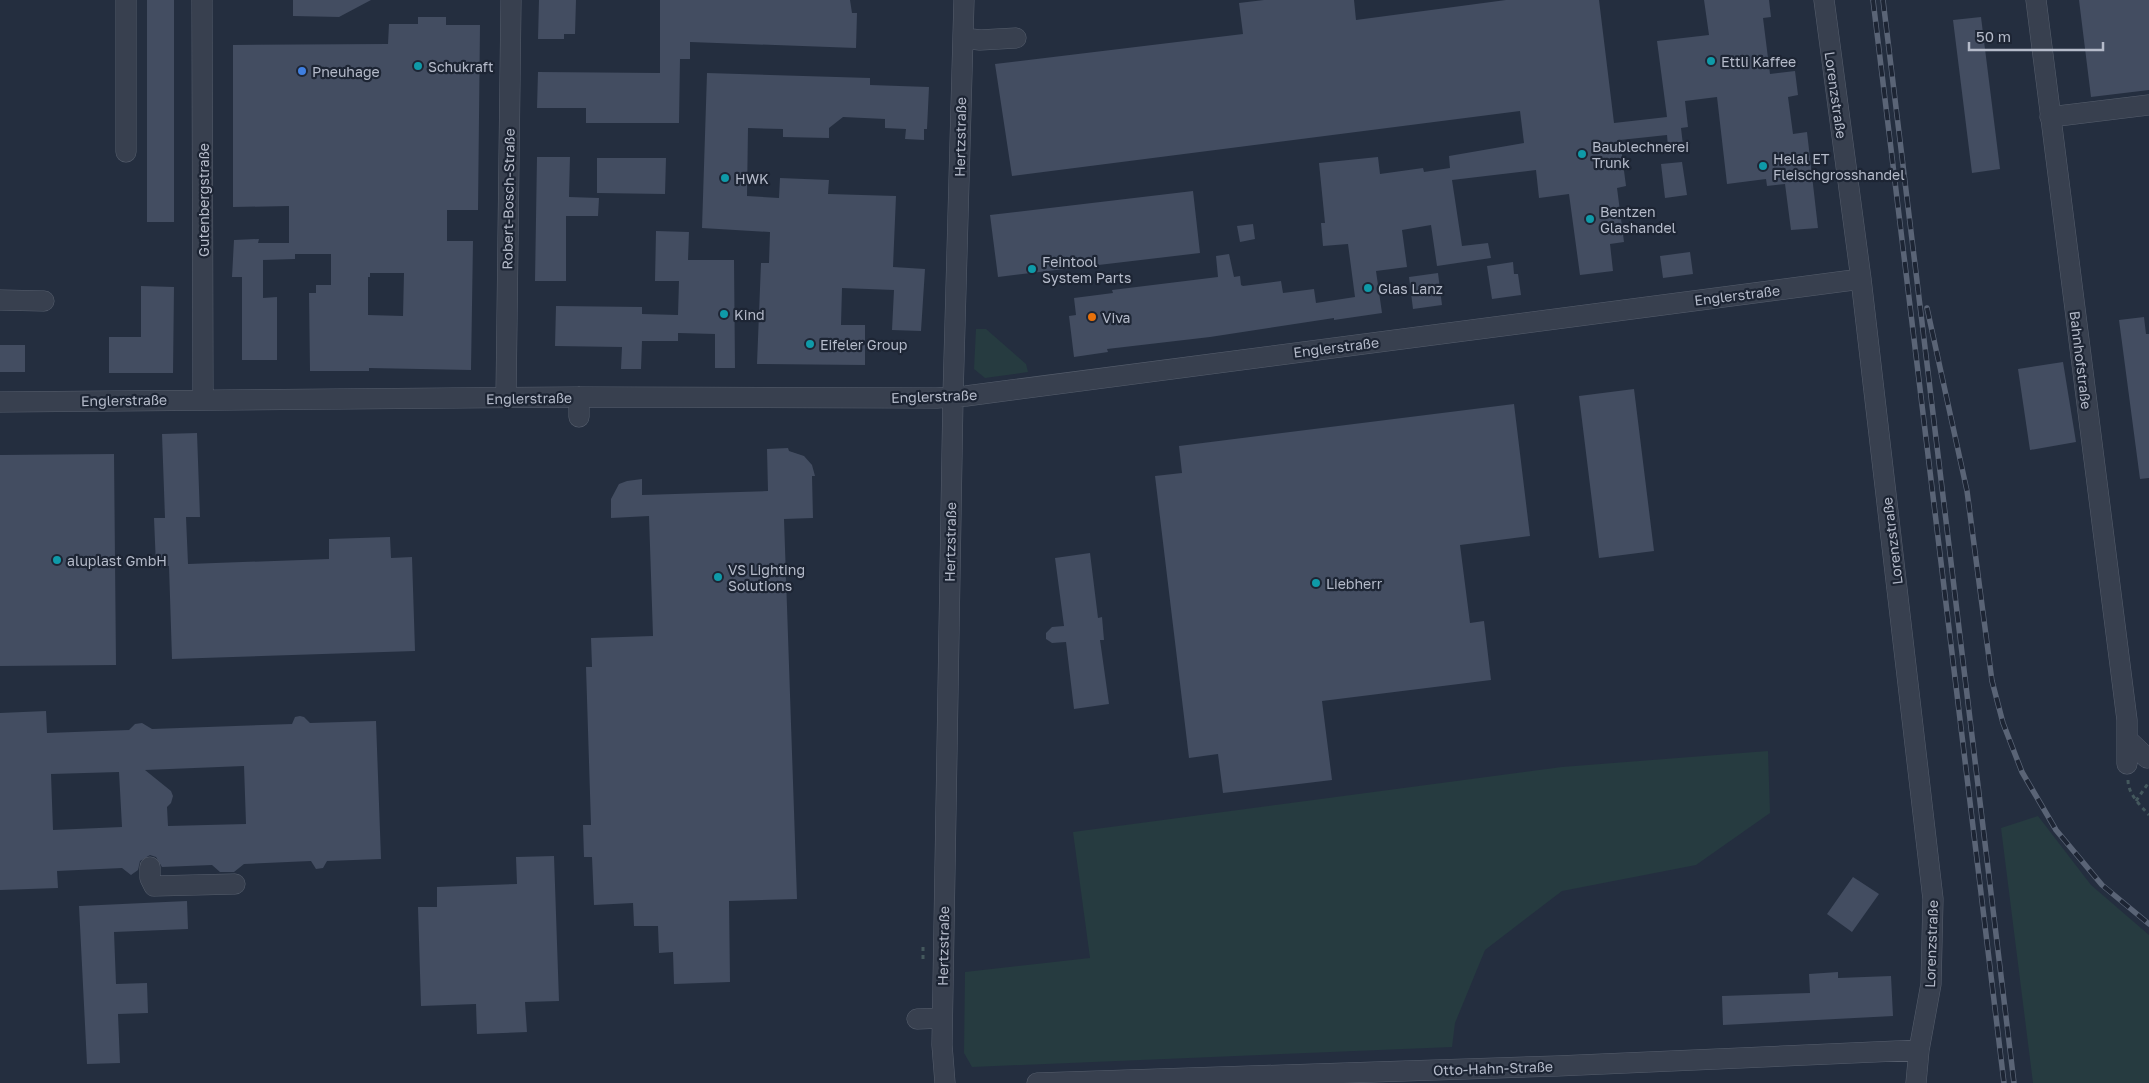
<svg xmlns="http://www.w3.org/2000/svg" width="2149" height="1083" font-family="'Golos Text',sans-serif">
	<rect width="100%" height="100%" fill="#242e3f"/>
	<path fill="#263b40" d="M976,329H986L1026,364L1028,372L985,378L974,369Z
		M1768,751L1770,813L1696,865L1562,891L1485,950L1455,1023L1452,1047L972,1067L964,1053L965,972L1090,958L1073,832L1562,767Z
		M2038,816L2091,885L2149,935V1083H2033L2001,828Z"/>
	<path fill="#434d61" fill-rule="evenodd" d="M147,0H174V222H147Z
		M293,0H371L339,17L293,16Z
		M539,0H576L575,34H564V39H538Z
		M660,0H850L852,13H857L856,48L690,42V59H680L679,123H586V108H537L538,72L660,73Z
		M1264,0H1354L1356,20L1506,0H1599L1614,123L1667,117L1657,41L1709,35L1704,0H1769L1771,17L1763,18L1770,74L1795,71L1798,95L1788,97L1793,134L1807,132L1818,228L1791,230L1785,184L1767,186L1766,179L1727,184L1717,97L1685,101L1688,127L1681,128L1683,145L1668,147L1667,135L1620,140L1626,186L1617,188L1624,242L1610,244L1613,271L1580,275L1569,194L1539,198L1536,170L1452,180L1462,246L1488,243L1491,258L1437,266L1431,225L1402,230L1407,267L1376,271L1382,313L1334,320V318L1210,337L1107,349L1108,352L1074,357L1069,316L1076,315L1074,298L1113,293L1112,290L1218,277L1216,256L1229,254L1234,277L1240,276L1241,285L1243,286L1281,281L1283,293L1314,289L1316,303L1355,297L1348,244L1323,246L1321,223H1325L1319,163L1378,157L1380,174L1423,168L1424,172L1450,168L1449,156L1524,143L1520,111L1012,176L995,64L1243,34L1239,3Z
		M2079,0H2149V90L2091,97Z
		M418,17H446V25H480L478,210H447V241H473L471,370L369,368V371H310L309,293H316V285H331V254H295V259L263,260V298L277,297V360H242V277H232L234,240L259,239L258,243H289V206L233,207V45L388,44L389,24H418ZM370,273H404L403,316L368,315V277H370Z
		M1981,17L2000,169L1972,173L1953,20Z
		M707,73L870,78V85L929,87L927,129H924V140L905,139L906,129L885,128V119L843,117L829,128V138L783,137V129L748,128L747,196L779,198L780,178L829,180L828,194L896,196L893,267L925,269L921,331L892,330L894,290L842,288L841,325H865V365L757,364L761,263H769L770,232L702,228Z
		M537,157H570L569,197L599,198L598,216H566V281H535Z
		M597,158H666L665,194L597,193Z
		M1682,162L1687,195L1665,198L1661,164Z
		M1193,191L1200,253L998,277L990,215Z
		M1253,224L1255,239L1240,242L1237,226Z
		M656,231L689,232L688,260H734L735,368H715V334L678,333V341H642L641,369H621L622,347L555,346L556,306L642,307V314L678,315L679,281H655Z
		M1690,252L1693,274L1663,278L1660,256Z
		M1513,262L1514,274H1518L1521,295L1492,299L1487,266Z
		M1438,273L1442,305L1413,309L1409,277Z
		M141,286L174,287L173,373H109V337H141Z
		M2144,317L2146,334H2149V478L2140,479L2119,320Z
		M0,345H25V372H0Z
		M2063,362L2076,442L2030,450L2018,369Z
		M1634,389L1654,551L1599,558L1579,396Z
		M1514,404L1530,536L1460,545L1470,623L1484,621L1491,680L1322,701L1332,780L1223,793L1218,754L1189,758L1155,476L1182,473L1179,446Z
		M197,433L200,517H186L188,564L329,559V539L390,537L391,558L412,557L415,651L172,659L169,566H156L154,518H165L162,434Z
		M788,448L789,451L804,456L812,465L815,476H812L813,518L784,519L797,899L729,901L730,982L674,984L673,952L659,953L658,926H634L633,903L594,905L592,857H584L583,825H591L586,667H592L591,638L653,636L649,516L611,518V499L619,484L627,481L642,479V495L768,491L767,449Z
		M114,454L116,665L0,666V455Z
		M1090,553L1098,618L1102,617L1104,640H1100L1109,704L1074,709L1066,642L1052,643L1046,639V633L1052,627L1064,626L1055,558Z
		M46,711L47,733L129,730L135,724L142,723L152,729L292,724L295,717L300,716L304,717L310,723L376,721L381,859L327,861L323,868L316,869L311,861L244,864L234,872H220L212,865L162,867L156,857L150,855L140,861L138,870L131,875L122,868L57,871L58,888L0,890V713ZM244,766L246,824L168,826L167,807L171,803L173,796L171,791L145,770ZM119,772L122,827L53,830L51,774Z
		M554,856L559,1001L525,1002L527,1032L477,1034L476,1004L421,1006L418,907H437V887L517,884L516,857Z
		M1853,877L1879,894L1852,932L1827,914Z
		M187,901L188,929L114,932L116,984L147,983L148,1013L118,1014L120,1063L87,1064L79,906Z
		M1838,972V978L1891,976L1893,1016L1723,1025L1722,996L1810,993L1809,974Z"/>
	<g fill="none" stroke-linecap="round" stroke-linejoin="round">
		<defs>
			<path id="minor" d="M126,0V152
				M202,0L203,399
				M1824,0L1861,279L1933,899L1931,984L1919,1050L1916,1083
				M2036,0L2127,720V764
				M963,38L980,40L1016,38
				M2050,117L2149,105
				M0,300L44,301
				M579,397V417
				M506,398L511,0
				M0,402L579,397L937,398L966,396L1861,279
				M2127,739L2147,758
				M150,867V878L154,886L235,884
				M917,1019L942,1018
				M945,1083L942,1045L953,396L964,0
				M1037,1083L1557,1066L1919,1050"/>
		</defs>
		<use href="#minor" stroke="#565e6d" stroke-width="21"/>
		<path stroke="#44585d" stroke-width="3" stroke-dasharray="4 4" stroke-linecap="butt" d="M2128,780C2128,794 2140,805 2149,815
			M2136,801L2149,782
			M923,959V943"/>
		<use href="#minor" stroke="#38404f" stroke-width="20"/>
		<defs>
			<path id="rail" d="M1873,0L2004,1083
				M1883,0L2014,1083
				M1927,308L1967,491L1992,681L2003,723L2022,772L2056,830L2102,885L2149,924"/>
		</defs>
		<use href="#rail" stroke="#5a6476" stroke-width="5.5"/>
		<use href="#rail" stroke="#1d2534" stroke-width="4" stroke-dasharray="11" stroke-linecap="butt"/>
	</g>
	<g fill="#0f9aa8" stroke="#1d2534" stroke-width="2">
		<circle cx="1711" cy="61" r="5"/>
		<circle cx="418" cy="66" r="5"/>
		<circle cx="1582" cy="154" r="5"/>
		<circle cx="1763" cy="166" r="5"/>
		<circle cx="725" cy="178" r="5"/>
		<circle cx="1590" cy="219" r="5"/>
		<circle cx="1032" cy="269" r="5"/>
		<circle cx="1368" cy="288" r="5"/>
		<circle cx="724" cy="314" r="5"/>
		<circle cx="810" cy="344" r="5"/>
		<circle cx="57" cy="560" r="5"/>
		<circle cx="718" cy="577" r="5"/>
		<circle cx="1316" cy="583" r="5"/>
	</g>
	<circle fill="#3f7fe0" stroke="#1d2534" stroke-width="2" cx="302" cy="71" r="5"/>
	<circle fill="#e8710a" stroke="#1d2534" stroke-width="2" cx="1092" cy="317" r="5"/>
	<g text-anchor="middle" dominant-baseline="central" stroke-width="4.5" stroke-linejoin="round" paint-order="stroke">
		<g font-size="14" fill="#b5bbca" stroke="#1d2534" text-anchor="start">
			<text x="1721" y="61">Ettli Kaffee</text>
			<text x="428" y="66">Schukraft</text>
			<text x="312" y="71">Pneuhage</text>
			<text x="1592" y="146">Baublechnerei<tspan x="1592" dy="16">Trunk</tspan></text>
			<text x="1773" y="158">Helal ET<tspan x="1773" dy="16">Fleischgrosshandel</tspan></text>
			<text x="735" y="178">HWK</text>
			<text x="1600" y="211">Bentzen<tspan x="1600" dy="16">Glashandel</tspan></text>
			<text x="1042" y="261">Feintool<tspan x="1042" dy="16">System Parts</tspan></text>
			<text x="1378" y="288">Glas Lanz</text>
			<text x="734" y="314">Kind</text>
			<text x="1102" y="317">Viva</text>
			<text x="820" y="344">Eifeler Group</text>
			<text x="67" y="560">aluplast GmbH</text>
			<text x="728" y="569">VS Lighting<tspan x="728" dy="16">Solutions</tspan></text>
			<text x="1326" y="583">Liebherr</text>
		</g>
		<g font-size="14" fill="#b5bbca" stroke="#1d2534">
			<text transform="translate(1836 95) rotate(82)">Lorenzstraße</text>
			<text transform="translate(960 137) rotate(-89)">Hertzstraße</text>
			<text transform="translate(508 199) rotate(-89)">Robert-Bosch-Straße</text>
			<text transform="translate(203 200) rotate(-90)">Gutenbergstraße</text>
			<text transform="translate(1737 295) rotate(-7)">Englerstraße</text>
			<text transform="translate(1336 347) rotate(-7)">Englerstraße</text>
			<text transform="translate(2081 360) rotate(83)">Bahnhofstraße</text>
			<text transform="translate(934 396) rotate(-2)">Englerstraße</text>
			<text transform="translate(529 398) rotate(-1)">Englerstraße</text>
			<text transform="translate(124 400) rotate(-1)">Englerstraße</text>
			<text transform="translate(1892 541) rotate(-97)">Lorenzstraße</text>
			<text transform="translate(950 542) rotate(-89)">Hertzstraße</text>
			<text transform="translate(1931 944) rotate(-88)">Lorenzstraße</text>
			<text transform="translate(943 946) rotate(-89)">Hertzstraße</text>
			<text transform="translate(1493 1068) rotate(-2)">Otto-Hahn-Straße</text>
		</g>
	</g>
	<path d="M1969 42v8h134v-8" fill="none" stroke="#b5bbca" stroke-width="2.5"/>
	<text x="1976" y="42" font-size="15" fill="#b5bbca" stroke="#1d2534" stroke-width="4" paint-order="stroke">50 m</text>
</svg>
